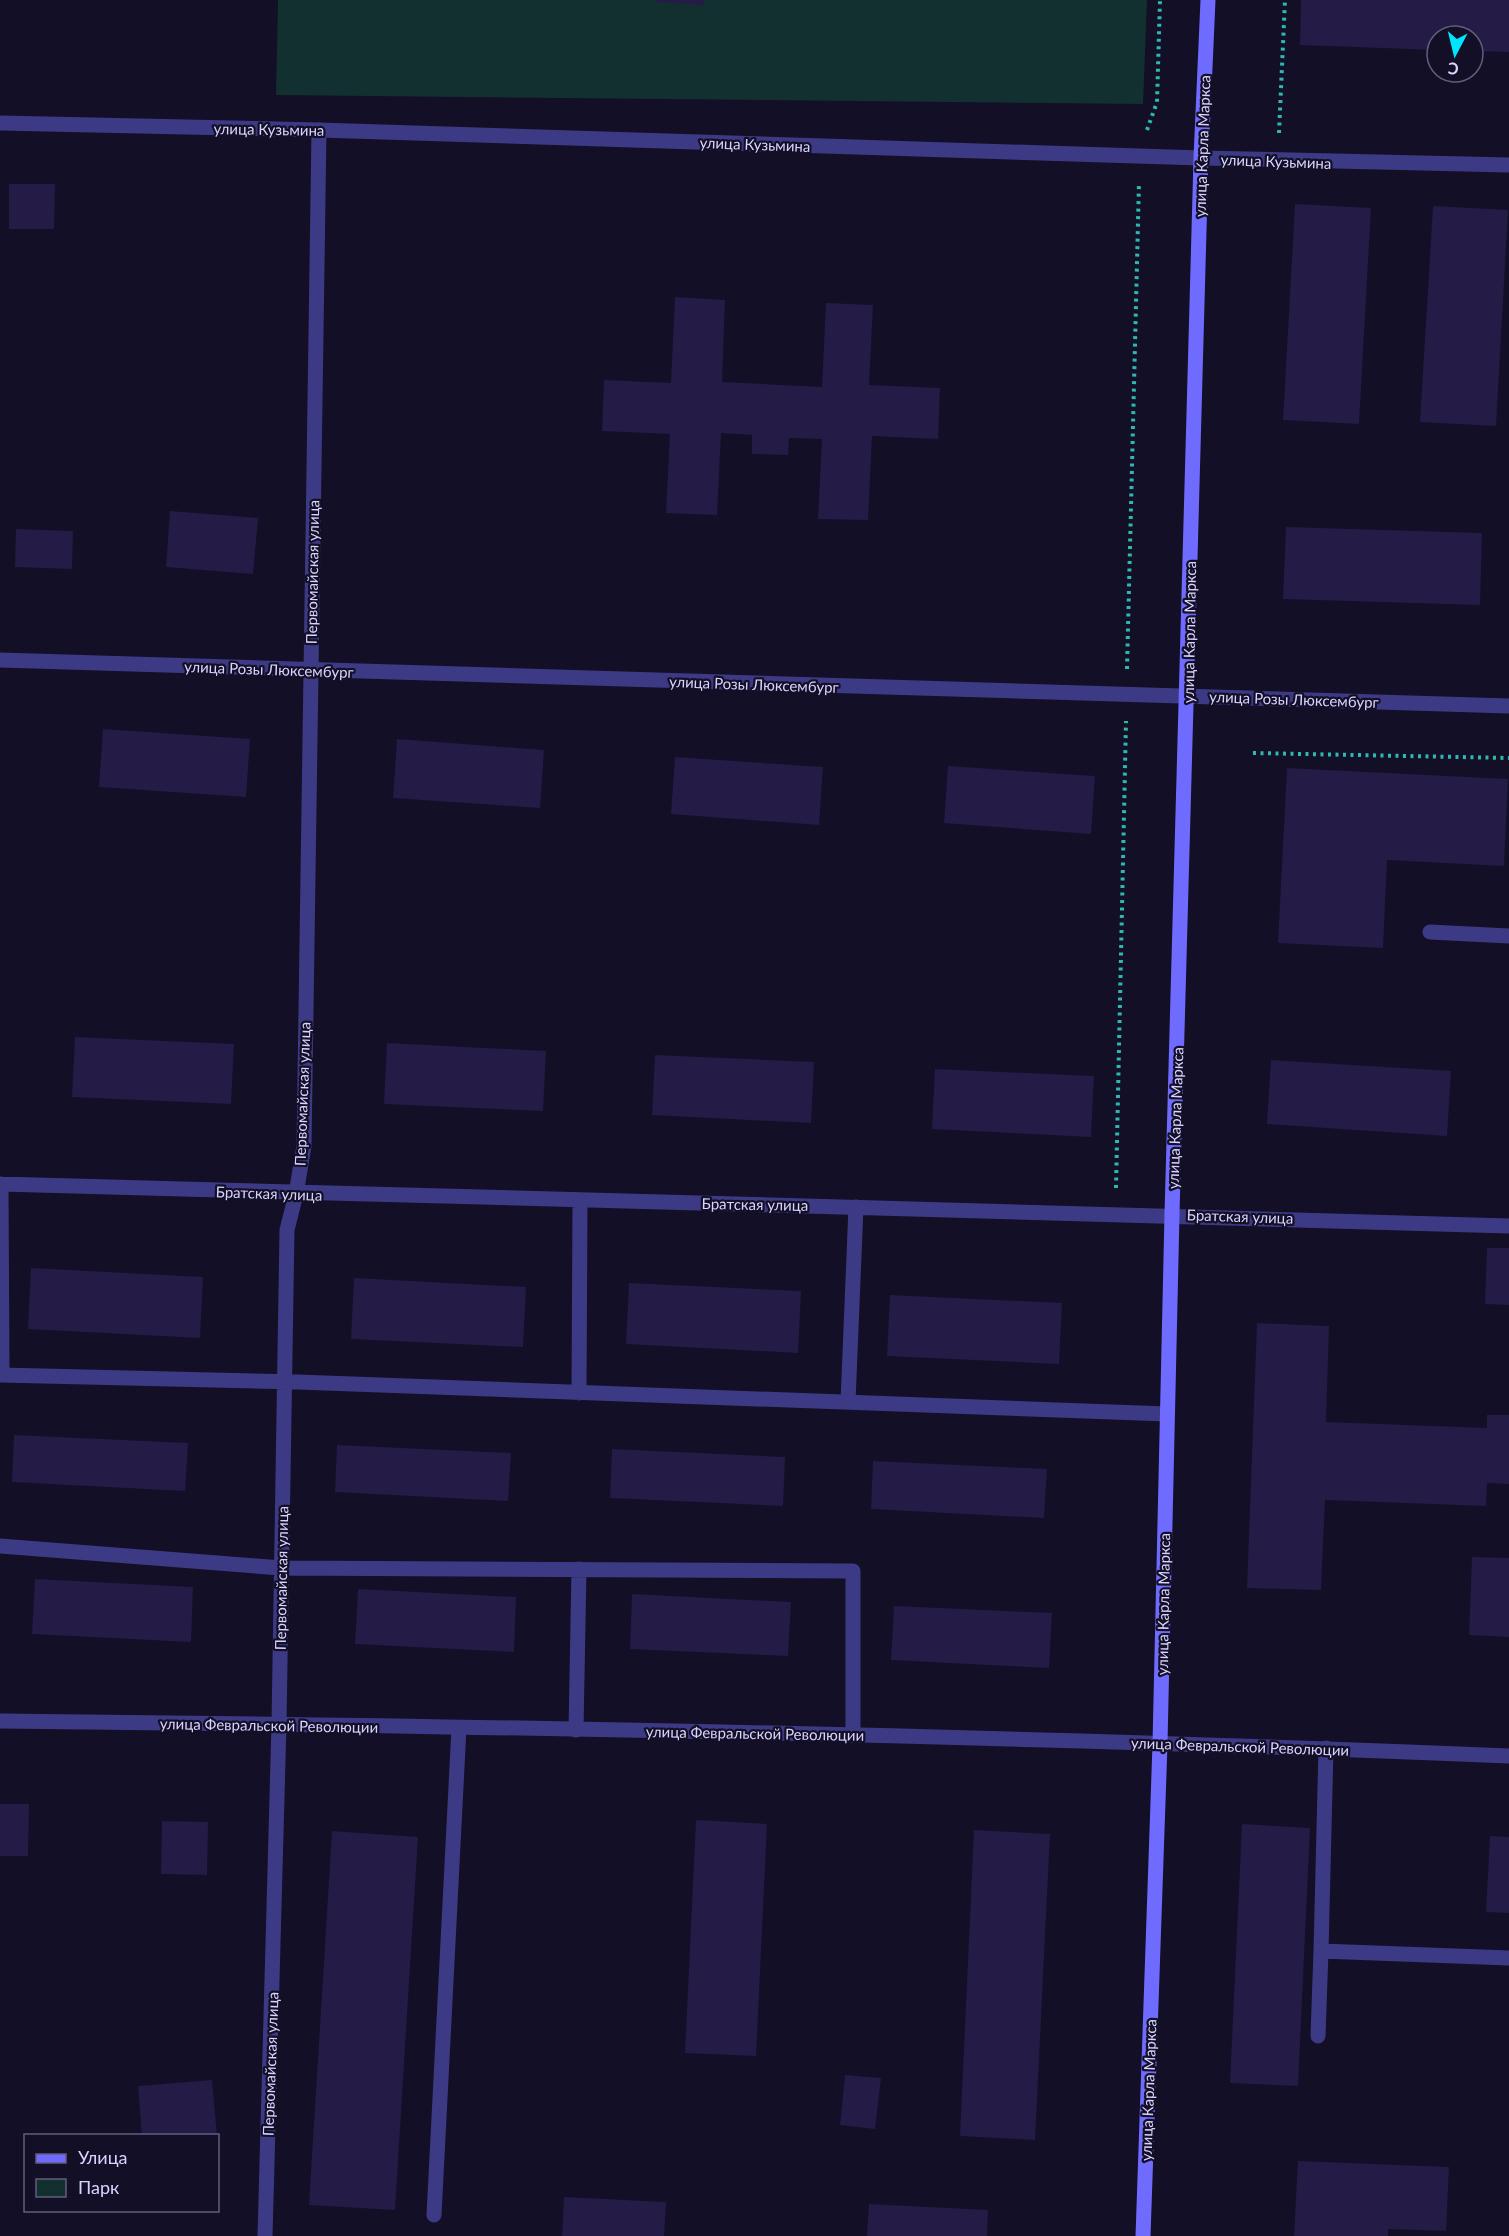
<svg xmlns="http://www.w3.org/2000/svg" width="1509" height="2236" font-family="Lato,sans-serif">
	<rect width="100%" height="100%" fill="#130f26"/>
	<path fill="#12302f" d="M278,0H1147L1143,104L276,95Z"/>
	<path fill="#241b47" d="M657,0H705L704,5L657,2Z
		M1301,0H1509V52L1473,51V36H1437V50L1300,45Z
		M9,184H55L54,229H9Z
		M1295,204L1371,208L1359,424L1283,420Z
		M1433,206L1508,210L1496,426L1420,422Z
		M675,297L725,300L722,382L822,387L826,303L873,305L869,385L940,388L938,439L872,436L868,520L818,519L822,439L789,438L788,455L752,454V435L721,433L717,515L666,513L670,434L602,431L604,380L671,383Z
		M170,511L258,518L253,574L166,567Z
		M1286,527L1482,533L1480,605L1283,599Z
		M16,529L73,531L72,569L15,567Z
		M103,729L250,739L246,797L99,787Z
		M397,739L544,750L540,808L393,798Z
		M675,757L823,767L819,825L671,814Z
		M948,766L1095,776L1091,834L944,823Z
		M1287,768L1508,779L1504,866L1387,860L1383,948L1278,943Z
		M75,1037L234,1044L231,1104L72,1097Z
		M387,1043L546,1051L543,1111L384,1104Z
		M655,1055L814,1062L811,1123L652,1115Z
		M1271,1060L1451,1071L1447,1136L1267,1124Z
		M935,1069L1094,1076L1091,1137L932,1129Z
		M1487,1248H1509V1305L1485,1304Z
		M31,1268L203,1277L200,1338L28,1329Z
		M354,1278L526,1287L523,1347L351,1339Z
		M629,1283L801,1291L798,1353L626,1344Z
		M890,1295L1062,1303L1059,1364L887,1356Z
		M1257,1323L1329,1326L1326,1422L1487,1428V1415H1509V1484L1487,1483L1486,1506L1325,1500L1321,1590L1247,1588Z
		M14,1435L188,1443L185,1491L12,1482Z
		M337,1445L511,1453L508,1501L335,1492Z
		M612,1449L785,1457L783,1506L610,1498Z
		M873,1461L1047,1469L1044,1518L871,1509Z
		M1472,1557L1509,1558V1637L1469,1635Z
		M35,1579L193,1587L191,1642L32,1634Z
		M358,1589L516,1597L514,1652L355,1644Z
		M632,1594L791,1602L788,1656L630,1649Z
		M894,1606L1052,1613L1049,1668L891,1660Z
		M0,1804H29L28,1856H0Z
		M696,1820L767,1824L756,2056L685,2053Z
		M162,1821L208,1822L207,1875L161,1874Z
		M1242,1824L1310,1828L1298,2086L1230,2083Z
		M974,1830L1050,1834L1035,2140L960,2136Z
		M332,1831L418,1837L395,2210L309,2205Z
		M1490,1836L1509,1837V1913L1486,1912Z
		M845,2075L881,2078L875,2129L840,2125Z
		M212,2080L217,2136H142L138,2086Z
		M1298,2161L1449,2167L1446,2231L1388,2229V2236H1294Z
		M564,2197L666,2202L664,2236H562Z
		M869,2204L988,2210L987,2236H867Z"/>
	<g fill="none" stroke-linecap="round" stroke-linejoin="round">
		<path stroke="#2fb8b0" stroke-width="4" stroke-dasharray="3 4.5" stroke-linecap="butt" d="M1147,130L1157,102L1160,0
			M1279,133L1285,0
			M1127,669L1139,182
			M1253,753L1509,758
			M1116,1188L1126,721"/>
		<path stroke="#3d3a85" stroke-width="15" d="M1430,932L1509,936
			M1326,1748L1321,1951L1509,1958
			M1318,2036L1321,1951
			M434,2215L459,1728"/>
		<path stroke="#3d3a85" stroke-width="15" d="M1201,158L1509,165
			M0,1184C503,1200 1006,1208 1509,1226
			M1,1184L2,1375
			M0,1375L298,1382L1167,1414
			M579,1393L580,1201
			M848,1402L856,1207
			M0,1546L281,1568L853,1571V1735
			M576,1730L579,1569
			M265,2236L279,1724L287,1230L296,1194L304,1146L319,130"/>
		<path stroke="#3d3a85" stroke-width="15" d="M0,123L319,130L1201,158
			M0,660L1509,706
			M0,1721C503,1726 1006,1735 1509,1756"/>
		<path stroke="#6f6bff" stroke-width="15" d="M1143,2236L1160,1744L1172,1214L1201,158L1208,0"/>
	</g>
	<g text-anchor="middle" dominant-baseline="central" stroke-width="4.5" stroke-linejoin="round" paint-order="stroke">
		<g font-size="15" fill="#d9d4ff" stroke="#130f26">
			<text transform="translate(269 129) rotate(1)">улица Кузьмина</text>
			<text transform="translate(755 144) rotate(2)">улица Кузьмина</text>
			<text transform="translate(1202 146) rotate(-88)">улица Карла Маркса</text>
			<text transform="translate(1276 161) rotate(2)">улица Кузьмина</text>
			<text transform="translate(312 572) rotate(-89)">Первомайская улица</text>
			<text transform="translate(1189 632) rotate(-89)">улица Карла Маркса</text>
			<text transform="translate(269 669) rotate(2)">улица Розы Люксембург</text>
			<text transform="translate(754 684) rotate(2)">улица Розы Люксембург</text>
			<text transform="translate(1294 699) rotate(2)">улица Розы Люксембург</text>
			<text transform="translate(302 1094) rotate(-88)">Первомайская улица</text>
			<text transform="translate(1175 1118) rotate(-88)">улица Карла Маркса</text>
			<text transform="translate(269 1193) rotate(2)">Братская улица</text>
			<text transform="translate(755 1204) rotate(1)">Братская улица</text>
			<text transform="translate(1240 1216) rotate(2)">Братская улица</text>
			<text transform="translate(281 1578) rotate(-89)">Первомайская улица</text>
			<text transform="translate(1163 1604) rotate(-89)">улица Карла Маркса</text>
			<text transform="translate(269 1725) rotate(1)">улица Февральской Революции</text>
			<text transform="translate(755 1733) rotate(1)">улица Февральской Революции</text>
			<text transform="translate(1240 1746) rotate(2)">улица Февральской Революции</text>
			<text transform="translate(270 2064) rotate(-88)">Первомайская улица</text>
			<text transform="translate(1148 2090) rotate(-88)">улица Карла Маркса</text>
		</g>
	</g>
	<rect x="24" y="2134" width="195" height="78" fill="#130f26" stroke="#625e7d" stroke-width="1.5"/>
	<rect x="36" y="2154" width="30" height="9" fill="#6f6bff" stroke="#625e7d" stroke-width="1.5"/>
	<text x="78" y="2164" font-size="18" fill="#d9d4ff">Улица</text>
	<rect x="36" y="2179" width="30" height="18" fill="#12302f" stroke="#625e7d" stroke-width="1.5"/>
	<text x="78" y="2194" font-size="18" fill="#d9d4ff">Парк</text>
	<g transform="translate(1455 54) rotate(187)"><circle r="28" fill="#130f26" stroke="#625e7d" stroke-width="1.5"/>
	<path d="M0-4.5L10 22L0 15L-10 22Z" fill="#00e5ff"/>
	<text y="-9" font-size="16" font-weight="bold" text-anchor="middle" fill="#d9d4ff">С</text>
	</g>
</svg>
